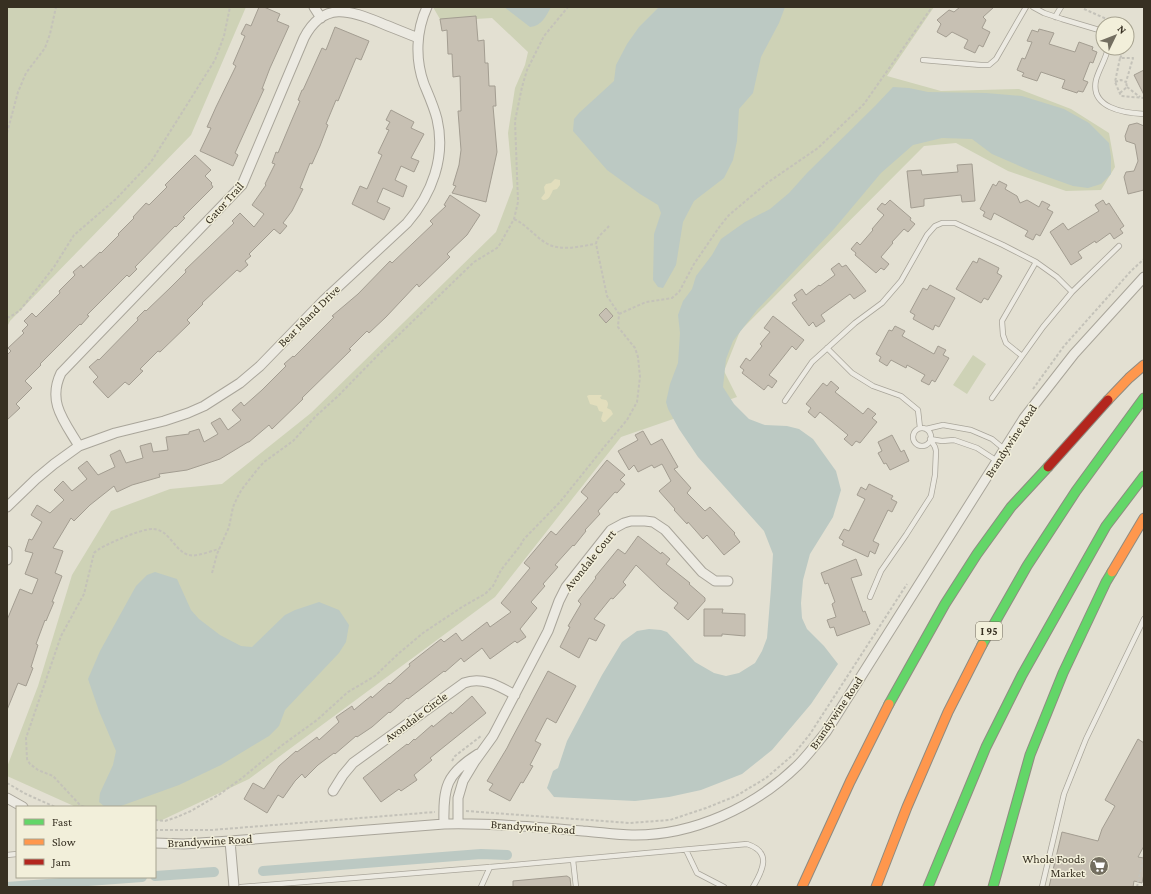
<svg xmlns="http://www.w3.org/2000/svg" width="1151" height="894" font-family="'Crimson Pro',serif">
	<rect width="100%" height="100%" fill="#e3e0d2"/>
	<path fill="#ced2b6" d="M7,7H246L191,135L10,321L7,327Z
		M433,7H934L887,76L941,91L1019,89L1071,109L1109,133L1115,167L1101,190L1066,191L1008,171L956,143L924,146L740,331L724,371L737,397L621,437L495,597L249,779L160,821L155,820V807H76L7,776V767L38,686L72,575L111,511L170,489L222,484L311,413L496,232L513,187L508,133L515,88L525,65L528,52L492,18L441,21Z
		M973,355L986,364L967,394L953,385Z"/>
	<path fill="#e2debd" d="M555,179L560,180V185L557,189L553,190C551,194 549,201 543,200L541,198L545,193L544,187L546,184L551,183Z
		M589,395H601L602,396L600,397L601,399L606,400C609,403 608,405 607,408L611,410L613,414L605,422H603L601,419L603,412L599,411L597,406L590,404L587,396Z"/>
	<path fill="#bcc9c3" d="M504,7H551C546,16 542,26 530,27Z
		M659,7H785L779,23L761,57L753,93L739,109L737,141L733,160L724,178L694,201L683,222L676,265L663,288L658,287L653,280L654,234L661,213L658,205L640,194L607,170L573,131L574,119L579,113L614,81L616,65L627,44L639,27Z
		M893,87L909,88L928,92L986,93L1022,96L1064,109L1089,123L1109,143L1111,157V174L1101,184L1088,188L1073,186L1031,171L992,154L972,139L942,138L913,145L881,173L834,229L757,310L733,341L726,359L723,387L734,404L749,419L765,425L787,426L799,429L813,439L836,471L841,490L833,517L810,554L803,580L801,603L802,618L807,629L824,646L838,664L811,704L772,750L742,774L701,790L669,797L635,801L554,797L547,788L553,771L558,768L567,741L602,675L622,642L637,631L649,629L661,630L667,632L695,662L714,673L726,676L739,673L755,663L762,651L767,638L771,588L773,554L764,531L698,457L679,429L668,409L666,402L670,384L678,363L680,333L678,315L683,301L692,289L696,276L712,255L721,239L745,222L770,209L789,193L807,173L875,106Z
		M155,572L177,579L191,610L199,619L220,635L241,646L252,647L285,615L295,610L319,602L339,610L349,625L346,642L339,653L285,710L279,726L269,736L221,765L179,785L118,807H105L99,802L100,793L113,765L116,751L99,711L88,679L100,651L136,586L147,575Z"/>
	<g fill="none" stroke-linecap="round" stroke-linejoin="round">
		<path stroke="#bcc9c3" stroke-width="10" d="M263,871L481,854L507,855
			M155,876L214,872
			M7,887L142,877"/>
	</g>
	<path fill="#c7c0b3" stroke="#a39d91" d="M259,7H264L280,14L277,21L289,26L270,68L262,89H264L235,153L238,155L233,166L200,151L211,128L207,127L216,107L236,66L233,64L245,36L241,34L246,24L251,26Z
		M960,7H994L983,17L986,20L982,28L990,32L983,47L979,45L975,53L964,48L968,40L952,32L946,37L937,32L941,24L937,20L949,10L954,12Z
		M476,16L478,41L484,40L485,63H488L489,86H495L496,106H493L497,152L486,202L452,193L456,186L453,185L459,165L461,150L458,111H461L460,76L453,77L452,54H448L447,30L442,31L440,19Z
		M335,27L369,41L361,60L356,58L338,101L336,100L326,124L328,125L320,146L312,164L310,163L300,188L303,189L292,211L283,223L287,226L280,234L274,229L249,254L251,256L245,261L248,265L240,272L237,270L202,303L203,304L187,320L190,323L160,352L158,351L140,369L143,371L129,385L125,382L108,398L93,382L98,377L89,367L98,359L99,360L138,320L137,318L145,310L146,311L170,288L186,272L185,270L234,223L232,221L240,213L254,227L264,214L252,205L266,185L265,184L275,164L272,163L276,152L278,153L291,122L300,101L298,100L302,90H303L322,48L326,50Z
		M1039,29L1054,33L1049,44L1075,52L1079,42L1093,47L1092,50L1097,52L1093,63L1090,62L1083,80L1088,82L1083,92L1078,91L1077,93L1062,88L1065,80L1041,72L1037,81L1022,76L1024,73L1017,70L1022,58L1025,59L1032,42L1027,41L1032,30L1038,32Z
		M1144,70V95L1134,75Z
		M391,110L414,122L411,128L424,134L411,158L419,161L414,172L401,166L395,180L407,186L403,197L383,188L377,202L390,208L384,220L352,204L360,186L367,189L382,155L378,153L389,130L386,129L390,122L386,120Z
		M1137,123L1144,126V190L1128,194L1124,177L1126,172L1134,171L1138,161L1135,144L1126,141L1125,136L1129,125Z
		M195,155L211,170L205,176L212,183L211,184L213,187L183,217L185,218L176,227L175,226L135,267L137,269L129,277L127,275L87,315L89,316L81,325L80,324L40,364L41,365L25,381L32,388L16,404L20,408L7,420V355L11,351L8,348L24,333L22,331L28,325L24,321L32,313L36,317L60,293L59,291L75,275L73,272L81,265L83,268L100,252L101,253L119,235L118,234L134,218L133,217L146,203L149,205L167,187L165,185Z
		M972,164L975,201L962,202L961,195L924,199V206L911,208L907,171L921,170L922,175L958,172L957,165Z
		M999,181L1007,185L1005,189L1017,196L1020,203L1027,200L1039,207L1042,201L1050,205L1047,209L1053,212L1040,236L1036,234L1033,240L1025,236L1028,231L994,213L991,220L983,216L985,212L980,209L993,184L996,186Z
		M450,195L480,215L467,235L447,254L450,257L419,287L417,284L386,317L369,333L367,331L349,349L351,350L302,398L303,399L272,429L269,425L249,442H248L220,459L187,470L159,474L160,477L132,485L117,492L114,486L90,505L74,521L71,518L53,548L63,551L55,573L62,576L52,602H54L46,621L45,620L36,644L38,645L31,667L33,668L26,686L18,683L7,710V620L20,589L32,594L38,579L25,574L33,553L25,551L29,539L32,540L42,522L31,515L37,505L50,513L64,500L54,490L63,481L72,491L87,479L78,468L87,461L98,475L115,467L110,455L120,450L126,463L143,458L140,446L151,443L153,452L168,450L166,437L189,434V432L199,429L204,442L218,434L211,423L220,418L228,430L241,420L232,410L241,402L244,406L262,390L286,366L284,364L293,356L294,357L334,317L332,316L358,294L390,261L392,263L433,224L430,221L446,206L444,205Z
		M890,200L911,218L910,220L915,224L908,232L904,229L892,242L893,243L881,257L889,264L884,270L881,268L876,273L855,255L856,253L851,249L857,242L860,245L873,230L872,229L884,215L877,209L882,203L885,205Z
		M1103,200L1106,205L1109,203L1124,226L1120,229L1123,233L1114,239L1110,233L1096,243L1095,241L1078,252L1082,258L1071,265L1050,232L1063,223L1068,230L1099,211L1095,205Z
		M979,258L999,268L997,273L1002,276L988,300L984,298L981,303L956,289L973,261L977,263Z
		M839,263L842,267L846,265L866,291L854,299L850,294L821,315L825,321L816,327L813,322L809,326L792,303L797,300L794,295L802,289L806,295L819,285L820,286L835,275L831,269Z
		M930,285L955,298L939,327L935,325L933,330L913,319L915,315L910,312L923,288L927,290Z
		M606,308L613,316L606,323L599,315Z
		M773,316L804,340L796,350L792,346L769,375L777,381L772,388L768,385L764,390L742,373L744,370L740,367L746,358L750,361L762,346L760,344L770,332L764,328Z
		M895,326L905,331L902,336L934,354L938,346L946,350L943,355L949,358L935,382L932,380L929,385L921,381L925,375L907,365L906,368L891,360L887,366L879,361L881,357L876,354L889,330L892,331Z
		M831,381L839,388L835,392L863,414L868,408L876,414L872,418L877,422L860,443L856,441L852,446L844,439L848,435L820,412L815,418L808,412L811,408L806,404L823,383L827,386Z
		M643,431L651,445L662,439L678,467L674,469L691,488L687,493L705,511L710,507L735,533L734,534L740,542L724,555L707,535L703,539L688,522L687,524L674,510L675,509L659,491L671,481L662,464L654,468L652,465L638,472L634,465L629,470L618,451L638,440L635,435Z
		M892,435L901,452L904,450L909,461L890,470L886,463L884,464L878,453L882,451L878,442Z
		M607,460L625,475L620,480L625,484L617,493L615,492L598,511L600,514L585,530L586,531L574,546L573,545L555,565L558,567L543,584L545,586L531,602L537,608L520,629L526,637L517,643L515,641L490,659L482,648L464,662L461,658L445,672L444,671L408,699L407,698L390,713L389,712L372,727L357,737L356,736L335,754L334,753L318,765L305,778L302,774L295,781L283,798L278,795L267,813L244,799L253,783L264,789L279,766L296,751L297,752L317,737L319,740L339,722L336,717L352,706L354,710L371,696L372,698L389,683L390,684L410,666L409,664L441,639L444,642L456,633L462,641L487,622L490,627L511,612L501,603L530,568L524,563L551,531L556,535L588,498L581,492Z
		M869,484L893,496L891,499L897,502L892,512L888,510L873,541L879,544L875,554L870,551L868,557L842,545L844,541L839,538L844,529L849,531L865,499L857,495L861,487L866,490Z
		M638,536L661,554L662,552L670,559L666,564L690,583L689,584L705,598V601L688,620L674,608L678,603L661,589L636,565L623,582L626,585L613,599L611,598L594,619L605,625L596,641L589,638L579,658L560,647L570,627L568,626L581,604L578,601L596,578L595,577L618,549L625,554Z
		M856,559L862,575L851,578L863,612L865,611L870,624L837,636L834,627L830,628L827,620L836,617L832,604L835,602L828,583L825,584L821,573Z
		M704,609H723L722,613L745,614V636L722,634V636H704Z
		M548,671L576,686L556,723L547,718L535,741L541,744L530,765L533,766L523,783L521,782L510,801L489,790L493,784L487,781L507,748L511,740Z
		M472,696L486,713L430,758L432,760L414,775L417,780L401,791L399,789L381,802L363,778L407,744L408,745L414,739L415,740L432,725L433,727L451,712L452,714Z
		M1138,739L1144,743V846L1138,857L1144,858V874L1142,883L1134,881L1133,887H1049L1062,832L1098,841L1102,829L1115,806L1105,800Z
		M567,876L570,878L571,887H513V881Z"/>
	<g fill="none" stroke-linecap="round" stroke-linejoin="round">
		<defs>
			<path id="lane" d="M1033,7L1044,13L1062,19L1099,30L1103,33
				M1055,17L1061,7
				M1108,48C1106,59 1099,69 1096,80C1090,108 1124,113 1144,114
				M923,60L981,65H989L996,59L1026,7
				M827,348L852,373L873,386L901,396L918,410L920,428
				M1022,356L1006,343L1003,335L1002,321L1036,262
				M992,398L1043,327L1072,292L1119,246
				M785,401L812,362L855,323L882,303L901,281L927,235L935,226L942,223H955L1003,245L1036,262L1057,277L1072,292
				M913 437a9 9 0 1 1 18 0a9 9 0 1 1-18 0Z
				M926,429L943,425L971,430L992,439L1004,449
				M930,439L942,441L954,440L977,448L997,461
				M870,597L881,571L906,535L931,496L935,475L936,451L935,447L930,439
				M686,850L697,873L724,887
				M7,855L17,854
				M573,860L576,887
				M241,887L490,867L747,844C772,852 763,870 753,887
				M481,887L490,867
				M1042,887L1064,794L1086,739L1144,619"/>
			<path id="street" d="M314,7L321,18
				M79,446C64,421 47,402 61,373L242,185L304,38C323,1 350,10 381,23C393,28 406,33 418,38
				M7,507L36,479L54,464L79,446L115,433L164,421L188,413L204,406L240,383L260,366L324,300L407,223C432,194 446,157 437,119C434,107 429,96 424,84C415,59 416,31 427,7
				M7,551V560
				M333,791L343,775L353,763L464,683C482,676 499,686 515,695
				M7,798L23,807
				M458,823V798L463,781L475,761L493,736L548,631L559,601L566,587L611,530L624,523L631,521H645L653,522L665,530L702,572L715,581H728
				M444,824C443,787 446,774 478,754
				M230,841L234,887
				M155,843L184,844L230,841L444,824C491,823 537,827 583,831C599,832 616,835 632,835C693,836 755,807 798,765C808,755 817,743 826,732L1024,418L1074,354L1144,277"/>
			<path id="fast" d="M982,645L1027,566L1076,491L1144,398
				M889,704L945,604L977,554L1011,507L1048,467
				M928,887L986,747L1022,675L1106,526L1144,476
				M993,887L1030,755L1063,673L1106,582L1112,572"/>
			<path id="slow" d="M1108,400L1129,378L1144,365
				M1112,572L1144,518
				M802,887L850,782L889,704
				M876,887L907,807L948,712L982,645"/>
			<path id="jam" d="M1048,467L1108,400"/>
		</defs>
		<use href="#lane" stroke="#a9a59a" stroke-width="6"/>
		<use href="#street" stroke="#a9a59a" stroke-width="11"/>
		<use href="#fast" stroke="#8f8b81" stroke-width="11"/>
		<use href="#slow" stroke="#8f8b81" stroke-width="11"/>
		<use href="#jam" stroke="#8f8b81" stroke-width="11"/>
		<path stroke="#c4c2b9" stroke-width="2" stroke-dasharray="3 2" stroke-linecap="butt" d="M1084,9L1109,20L1111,24
			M1120,58L1124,51L1122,48
			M1115,82L1121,80L1126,82L1133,58H1120L1115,82L1121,96L1144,98
			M1127,87L1140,97
			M1120,93L1127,87L1126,82
			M7,133L18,92L26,73L45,48L50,34L56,7
			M514,219C527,225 534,236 546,243C560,252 581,246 595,244
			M619,314L646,302L672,298L679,292L694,264L720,226L729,215L767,183L818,148L864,104L932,7
			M7,318L15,314L21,309L54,267L74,235L116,199L151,162L215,60L224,36L230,7
			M1033,389L1064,346L1131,271L1144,259
			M212,573L217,554L229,527L233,507L237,498L242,489L257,470L264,462L293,441L316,416L338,396L382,351L474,262L497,248L500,244L514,219L518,202L515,121L522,87L527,70L544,36L568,7
			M452,761L455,756L481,736
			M7,783L26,794L55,807
			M84,807L80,805L53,776L38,770L30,764L27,759L26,738L61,636L84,594L94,553C100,546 143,528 153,529C157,529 161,531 164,533C172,539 179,553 189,555C198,557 210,551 219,549
			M466,811L630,823L670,820L706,808L736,796L766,778L794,754L810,734L907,584
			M155,820L165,821L177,817L191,811L220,794L242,778L281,746L317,720L348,692L375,676L398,654L423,633L462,607L485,594L493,586L501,570L520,546L524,539L560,502L605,446L627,420L637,402L640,377L638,357L635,348L618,327L619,314L607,296L596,244C597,236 604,232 609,226
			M155,830H212L435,812
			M1137,887L1144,856"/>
		<use href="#lane" stroke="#eceae2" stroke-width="4.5"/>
		<use href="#street" stroke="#eceae2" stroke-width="9"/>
		<use href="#fast" stroke="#63d668" stroke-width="9"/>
		<use href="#slow" stroke="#ff974d" stroke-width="9"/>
		<use href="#jam" stroke="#b3261e" stroke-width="9"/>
	</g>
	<defs>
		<symbol id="supermarket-disc" viewBox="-11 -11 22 22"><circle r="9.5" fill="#736e60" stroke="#f2efda"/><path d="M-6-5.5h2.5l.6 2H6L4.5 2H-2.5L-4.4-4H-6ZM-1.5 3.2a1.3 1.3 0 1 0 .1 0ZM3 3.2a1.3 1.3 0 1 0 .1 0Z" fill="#fff"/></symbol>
	</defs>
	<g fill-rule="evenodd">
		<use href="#supermarket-disc" x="1088" y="855" width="22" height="22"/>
	</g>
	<g text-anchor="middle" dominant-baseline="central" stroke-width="3" stroke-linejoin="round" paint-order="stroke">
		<rect fill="#f2efda" stroke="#6f6959" stroke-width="1" x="976" y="622" width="26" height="18" rx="3"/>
		<g font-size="11" font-weight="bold" fill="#373022">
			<text x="989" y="631">I 95</text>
		</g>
		<g font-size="12" fill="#373022" stroke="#f2efda">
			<text transform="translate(224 203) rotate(-48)">Gator Trail</text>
			<text transform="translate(309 316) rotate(-45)">Bear Island Drive</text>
			<text transform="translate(1011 441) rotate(-57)">Brandywine Road</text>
			<text transform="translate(590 560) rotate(-51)">Avondale Court</text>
			<text transform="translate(836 713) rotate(-56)">Brandywine Road</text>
			<text transform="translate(416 717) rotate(-37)">Avondale Circle</text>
			<text transform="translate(533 827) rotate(4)">Brandywine Road</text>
			<text transform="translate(210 841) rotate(-3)">Brandywine Road</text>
		</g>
		<g font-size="12" fill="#373022" stroke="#f2efda" text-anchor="end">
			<text x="1085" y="859">Whole Foods<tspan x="1085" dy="14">Market</tspan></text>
		</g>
	</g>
	<rect width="1151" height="894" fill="none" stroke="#373022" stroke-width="16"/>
	<rect x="16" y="806" width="140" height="72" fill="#f2efda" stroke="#a7a390"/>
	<rect x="24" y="819" width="20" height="6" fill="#63d668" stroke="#a7a390"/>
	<text x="52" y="826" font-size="12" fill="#373022">Fast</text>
	<rect x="24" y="839" width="20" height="6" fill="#ff974d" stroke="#a7a390"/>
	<text x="52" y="846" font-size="12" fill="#373022">Slow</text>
	<rect x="24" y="859" width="20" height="6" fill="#b3261e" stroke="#a7a390"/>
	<text x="52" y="866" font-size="12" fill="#373022">Jam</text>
	<g transform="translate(1115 36) rotate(47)"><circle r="19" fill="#f2efda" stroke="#a7a390"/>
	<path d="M0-3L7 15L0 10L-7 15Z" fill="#736e60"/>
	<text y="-6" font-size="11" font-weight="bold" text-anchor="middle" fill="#373022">N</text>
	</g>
</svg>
